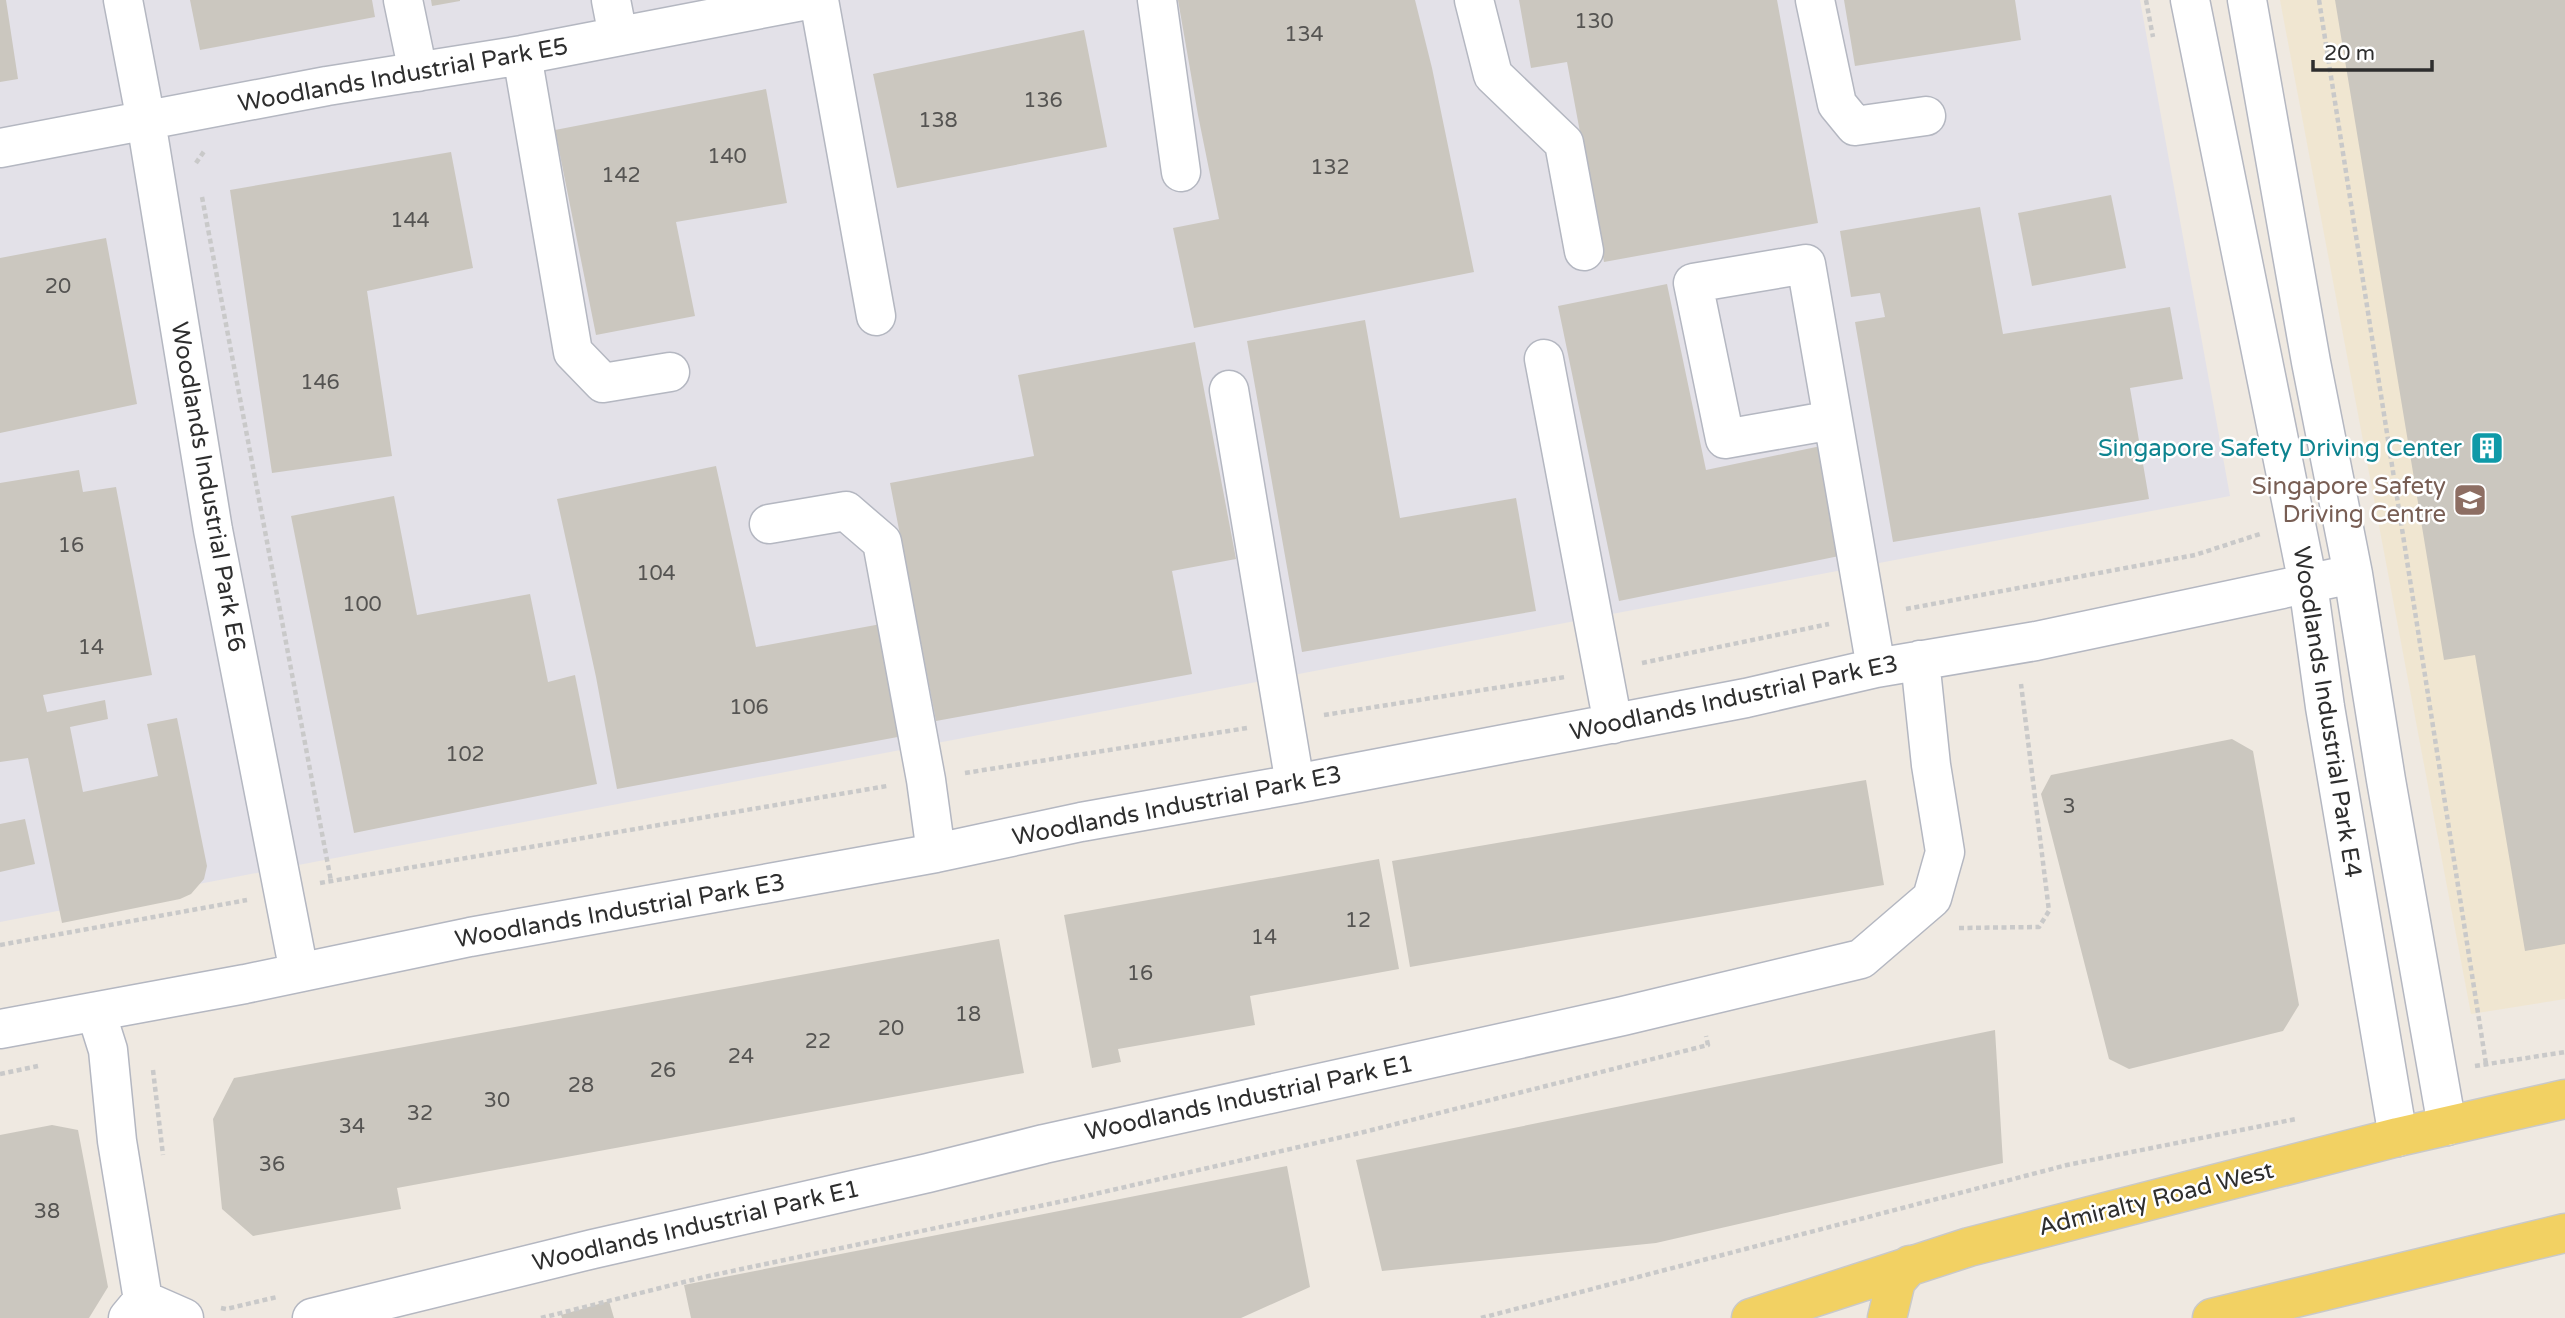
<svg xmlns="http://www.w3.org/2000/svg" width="2565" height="1318" font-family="'Varela Round',sans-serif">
	<rect width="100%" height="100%" fill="#efe9e1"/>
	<path fill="#e3e1e8" d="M0,0H2140L2230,496L0,922Z"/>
	<path fill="#f0e6d1" d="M2280,0H2565V999L2471,1014Z"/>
	<path fill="#cbc7bf" d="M0,0H6L18,79L0,82Z
		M190,0H372L375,17L200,50Z
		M431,0H460V1L432,6Z
		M1178,0H1415L1432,68L1474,272L1194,328L1173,228L1219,219L1198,115Z
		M1519,0H1777L1818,223L1604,262L1567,62L1531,68Z
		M1844,0H2015L2021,40L1855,66Z
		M2335,0H2565V944L2525,951L2475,655L2444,660Z
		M1084,30L1107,147L897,188L873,74Z
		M766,89L787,203L676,222L695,316L596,335L555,130Z
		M451,152L473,268L367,291L392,456L272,473L230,190Z
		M2111,195L2126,268L2032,286L2018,213Z
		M1980,207L2003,334L2170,307L2183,379L2130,388L2149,499L1893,542L1855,322L1885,317L1880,293L1851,297L1840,231Z
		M106,238L137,404L0,433V258Z
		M1667,284L1706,470L1821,446L1844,555L1619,601L1558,306Z
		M1365,320L1400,518L1516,498L1536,611L1302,652L1247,341Z
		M1195,342L1236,559L1172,571L1192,674L936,721L890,483L1034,456L1018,375Z
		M716,466L756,647L881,624L903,736L617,789L596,677L557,499Z
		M79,470L83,492L116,487L152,675L43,695L47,712L105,700L108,719L70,727L83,792L158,776L147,724L177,718L207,866L204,879L191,894L180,899L62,923L28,758L0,762V483Z
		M394,496L417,615L530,594L548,682L575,675L597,784L354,833L291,516Z
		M2232,739L2253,751L2299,1005L2283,1031L2129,1069L2109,1059L2041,794L2051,775Z
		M1866,780L1884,885L1410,967L1392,861Z
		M25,819L35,864L0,872V824Z
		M1379,859L1399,969L1250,996L1255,1025L1118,1049L1121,1062L1092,1068L1064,915Z
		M999,939L1024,1073L397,1188L401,1209L253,1236L222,1209L213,1119L234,1078Z
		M1995,1030L2003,1163L1656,1243L1382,1271L1356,1160Z
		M52,1125L78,1130L108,1287L89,1318H0V1135Z
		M1287,1166L1310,1287L1241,1318H691L684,1285Z
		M609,1301L614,1318H562L561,1315Z"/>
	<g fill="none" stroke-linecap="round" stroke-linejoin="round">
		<defs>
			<path id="minor" d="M123,0L146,121L213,530L299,972
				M403,0L418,72
				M611,0L618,36
				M819,0L876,316
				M1157,0L1181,172
				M1474,0L1493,75L1564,143L1584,251
				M1815,0L1837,104L1855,126L1926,116
				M2190,0L2308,584L2325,707L2398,1137
				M2247,0L2311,362L2353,574L2386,780L2447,1126
				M522,55L573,352L603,383L670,372
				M0,148L327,86L522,55L807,0
				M1544,359L1613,724
				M1229,390L1295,784
				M1833,420L1725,439L1693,283L1806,264L1876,668
				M769,524L846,511L882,542L926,780L936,853
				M96,1012L108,1050L117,1141L143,1300L128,1318
				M0,1029L245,984L470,937L936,853L1081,822L1295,784L1746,698L1876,668L2036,641L2353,574
				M143,1300L184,1318
				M312,1318L593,1249L928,1173L1044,1144L1623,1016L1861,959L1932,898L1945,852L1931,765L1920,660"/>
			<path id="major" d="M1751,1318L1969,1247L2398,1137L2565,1099
				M1887,1318L1896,1281L1910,1265
				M2212,1318L2565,1233"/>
		</defs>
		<use href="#minor" stroke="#b4b7c1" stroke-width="41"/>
		<use href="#major" stroke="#c9c9c9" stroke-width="41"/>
		<path stroke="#c9c9c9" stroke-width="4.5" stroke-dasharray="5 3.5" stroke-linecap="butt" d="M2146,0L2153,37
			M2319,0L2486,1064
			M196,163L205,150
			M202,197L331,881
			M1906,609L2195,555L2260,534
			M1642,663L1829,624
			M1324,715L1565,677
			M965,773L1247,728
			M320,883L887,786
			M1959,928L2039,927L2049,911L2021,684
			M0,945L247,900
			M2475,1066L2565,1052
			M153,1070L163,1155
			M0,1074L38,1066
			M221,1308L226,1309L277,1297
			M541,1318L704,1277L1073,1199L1364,1132L1708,1045L1706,1036
			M1481,1318L2067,1165L2296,1119"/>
		<use href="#minor" stroke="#fff" stroke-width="38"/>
		<use href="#major" stroke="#f2d163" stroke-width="38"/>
	</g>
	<defs>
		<symbol id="building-square" viewBox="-11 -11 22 22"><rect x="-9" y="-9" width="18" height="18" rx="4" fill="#0f9aa8" stroke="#fff"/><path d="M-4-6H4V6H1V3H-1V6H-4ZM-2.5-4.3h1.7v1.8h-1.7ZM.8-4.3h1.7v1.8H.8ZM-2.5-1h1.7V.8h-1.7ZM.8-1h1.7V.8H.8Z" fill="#fff"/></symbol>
		<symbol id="school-square" viewBox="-11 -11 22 22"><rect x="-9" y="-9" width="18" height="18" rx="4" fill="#8d6e63" stroke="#fff"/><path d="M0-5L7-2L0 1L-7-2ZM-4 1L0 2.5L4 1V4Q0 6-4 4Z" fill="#fff"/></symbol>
	</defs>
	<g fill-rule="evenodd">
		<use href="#building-square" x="2468" y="429" width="38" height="38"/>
		<use href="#school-square" x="2451" y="481" width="38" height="38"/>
	</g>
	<g text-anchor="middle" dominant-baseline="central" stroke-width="5" stroke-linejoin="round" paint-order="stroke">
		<g font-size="21" fill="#555452">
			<text x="1594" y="21">130</text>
			<text x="1304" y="34">134</text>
			<text x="1043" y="100">136</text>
			<text x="938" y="120">138</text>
			<text x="727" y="156">140</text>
			<text x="1330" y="167">132</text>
			<text x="621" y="175">142</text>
			<text x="410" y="220">144</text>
			<text x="58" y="286">20</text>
			<text x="320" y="382">146</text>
			<text x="71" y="545">16</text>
			<text x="656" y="573">104</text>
			<text x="362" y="604">100</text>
			<text x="91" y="647">14</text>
			<text x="749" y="707">106</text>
			<text x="465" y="754">102</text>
			<text x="2069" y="806">3</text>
			<text x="1358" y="920">12</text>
			<text x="1264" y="937">14</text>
			<text x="1140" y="973">16</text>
			<text x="968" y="1014">18</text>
			<text x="891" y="1028">20</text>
			<text x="818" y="1041">22</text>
			<text x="741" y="1056">24</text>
			<text x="663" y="1070">26</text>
			<text x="581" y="1085">28</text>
			<text x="497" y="1100">30</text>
			<text x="420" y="1113">32</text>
			<text x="352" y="1126">34</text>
			<text x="272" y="1164">36</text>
			<text x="47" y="1211">38</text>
		</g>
		<g font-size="24" fill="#2e2e2e" stroke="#fff">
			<text transform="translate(403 75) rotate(-10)">Woodlands Industrial Park E5</text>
			<text transform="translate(208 487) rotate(80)">Woodlands Industrial Park E6</text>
			<text transform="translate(1734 698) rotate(-12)">Woodlands Industrial Park E3</text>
			<text transform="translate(2327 712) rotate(81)">Woodlands Industrial Park E4</text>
			<text transform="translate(1177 806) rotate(-11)">Woodlands Industrial Park E3</text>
			<text transform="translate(620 911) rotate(-10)">Woodlands Industrial Park E3</text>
			<text transform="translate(1249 1098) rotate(-12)">Woodlands Industrial Park E1</text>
			<text transform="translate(2156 1199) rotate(-14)">Admiralty Road West</text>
			<text transform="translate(696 1226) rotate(-13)">Woodlands Industrial Park E1</text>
		</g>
		<g font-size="24" fill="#0d838f" stroke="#fff" text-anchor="end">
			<text x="2462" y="448">Singapore Safety Driving Center</text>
		</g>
		<g font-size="24" fill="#785e54" stroke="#fff" text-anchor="end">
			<text x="2446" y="486">Singapore Safety<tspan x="2446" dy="28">Driving Centre</tspan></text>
		</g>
	</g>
	<path d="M2313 60v10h119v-10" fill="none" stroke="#2e2e2e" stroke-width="3.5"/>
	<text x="2324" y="60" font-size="21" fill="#2e2e2e" stroke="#ffffff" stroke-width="5" paint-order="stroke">20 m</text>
</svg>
